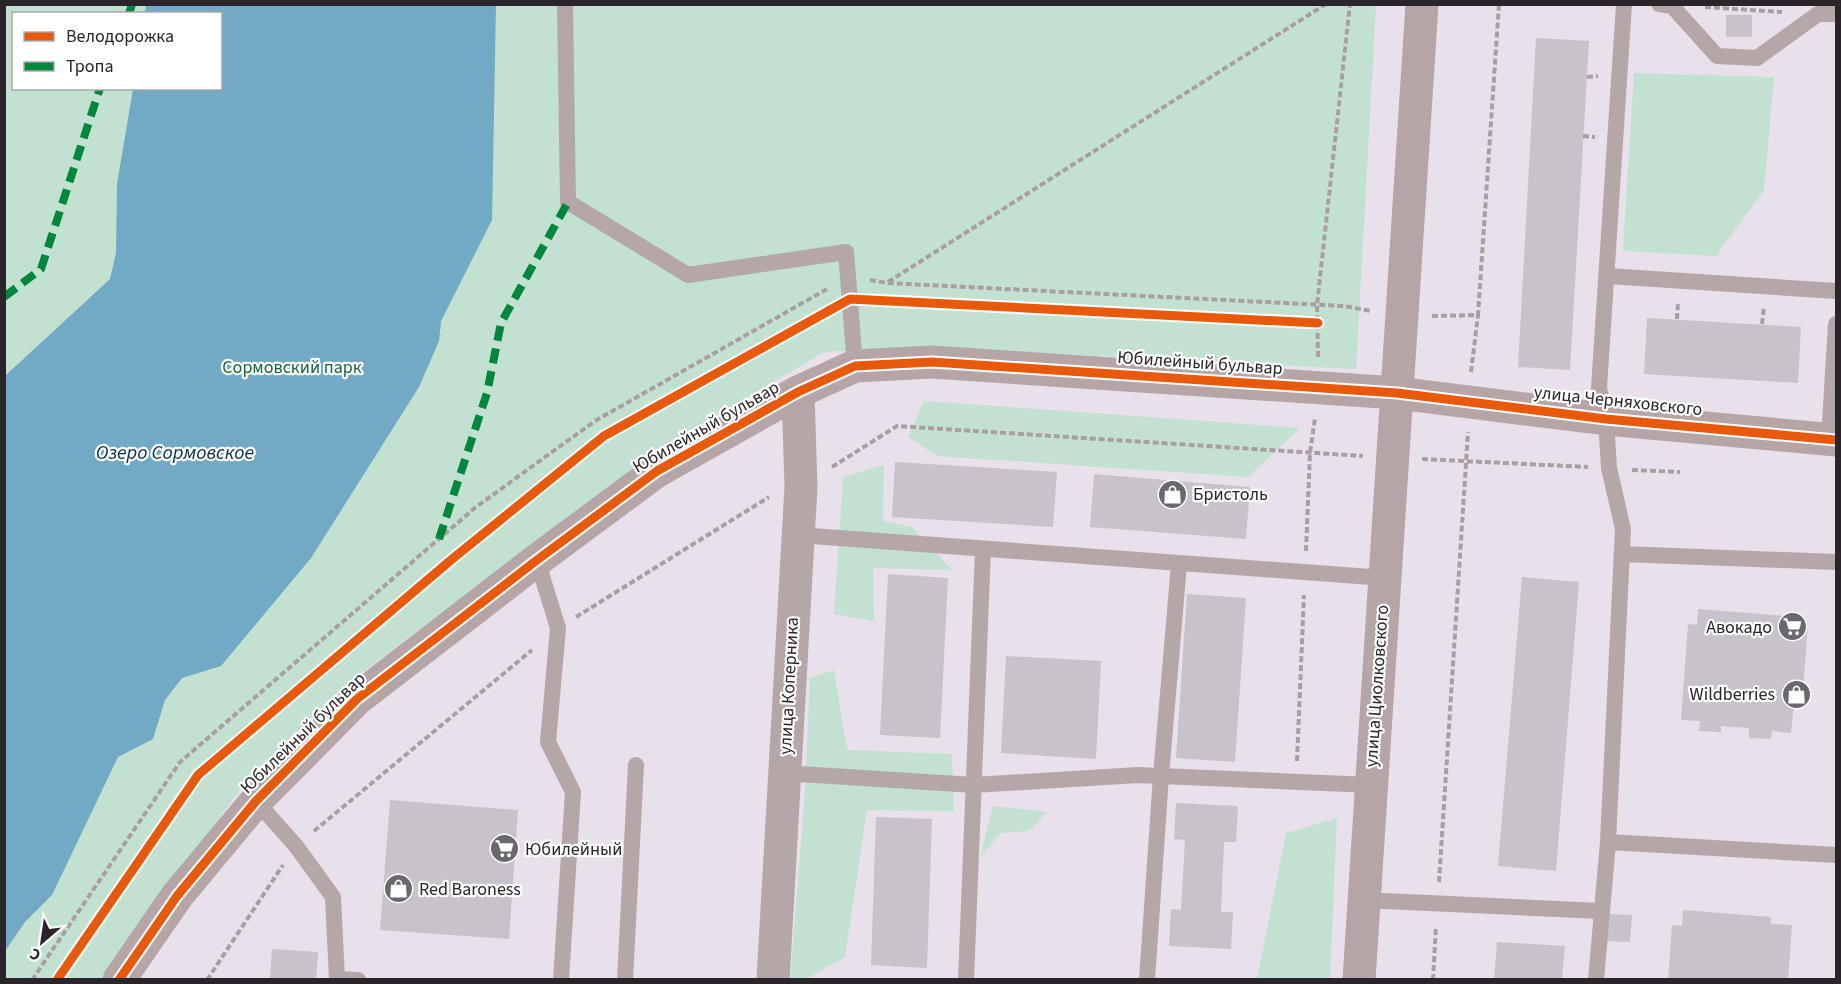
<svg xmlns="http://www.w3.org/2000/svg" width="1841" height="984" font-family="'Source Sans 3',sans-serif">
	<rect width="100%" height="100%" fill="#e8e0ea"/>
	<path fill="#c2e1d0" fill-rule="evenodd" d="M5,5H1376L1356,369L921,347L824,352L672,442L344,686L244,784L104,979L5,980ZM14,14H220V88H14Z
		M1634,73L1774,77L1764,190L1716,256L1623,251Z
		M924,401L1300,428L1248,477L937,456L908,437Z
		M884,465L883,521L912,527L952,570L873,568L874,621L834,614L843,477Z
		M834,670L847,750L952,754L954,811L867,810L845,957L806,979L790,980L805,792L810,678Z
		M993,806L1047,812L1029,831L1001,833L980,857Z
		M1337,818L1330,979H1257L1286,833Z"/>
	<path fill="#72a9c4" d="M146,5H496L492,220L441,321L439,341L419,387L311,558L221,666L182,678L165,700L153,739L118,757L52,895L25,922L5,951V376L110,279L116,253L117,184L133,89L220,88V14L145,13Z"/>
	<path fill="#c8c2ca" d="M1726,15H1752V37H1726Z
		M1536,38L1589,41L1570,370L1518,367Z
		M1647,318L1801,327L1798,383L1644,374Z
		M895,462L1057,472L1053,527L892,517Z
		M1094,474L1250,487L1246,539L1090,527Z
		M888,574L948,578L940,738L880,735Z
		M1522,577L1579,582L1556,871L1498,866Z
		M1187,594L1246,598L1235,762L1176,758Z
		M1698,609L1787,616L1786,623L1808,624L1802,703L1794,702L1791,733L1772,731L1771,739L1749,738V728L1721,726V732L1699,731L1700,721L1681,720L1688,624L1697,625Z
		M1006,656L1101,661L1096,759L1001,753Z
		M390,800L518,810L509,939L380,930Z
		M1176,803L1238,806L1236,842H1224L1221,912H1233L1231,949L1169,946L1171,909L1181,910L1185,840L1174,839Z
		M876,817L932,819L927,968L871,965Z
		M1683,910L1771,917V924L1792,925L1788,980H1668L1672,925L1682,926Z
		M1607,914L1632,915L1630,942L1606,941Z
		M1497,942L1565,946L1562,980H1494Z
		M272,949L318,952L316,980L270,979Z"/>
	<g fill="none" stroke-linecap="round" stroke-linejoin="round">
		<path stroke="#a99f9f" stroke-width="4" stroke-dasharray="6 3" stroke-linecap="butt" d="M1705,7L1782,12
			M1587,77L1598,76
			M1583,136L1595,137
			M870,280L887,283L1344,306L1371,311
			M888,282L1326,4
			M1432,316L1478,315L1499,4
			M1677,319L1678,302
			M1762,324L1764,307
			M1318,357L1317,305L1350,4
			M1471,372L1478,315
			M1422,459L1588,467
			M832,467L897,426L1363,456
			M1632,470L1680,472
			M1306,551L1310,453L1315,418
			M576,617L769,497
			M1297,761L1304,595
			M314,831L532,650
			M1439,882L1468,432
			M32,980L180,762L476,507L595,421L827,289
			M207,980L283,865
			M1433,980L1436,926"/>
		<path stroke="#b5a7a7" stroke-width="16" d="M565,4L568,202L688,275L846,252L855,366
			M1659,4L1672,6L1717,56L1757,58L1818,14H1836
			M1608,276L1836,291
			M1829,439L1836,324
			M798,535L1385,578
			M1622,554L1836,562
			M537,560L558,628L548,742L573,792L561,980
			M784,773L974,785L1138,775L1371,785
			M256,801L296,846L333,897L337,979L358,980
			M1608,842L1836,855
			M1363,900L1600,911
			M625,980L636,765
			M966,980L983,549
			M1147,980L1161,776L1179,564
			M1596,980L1608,842L1623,529L1609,468L1606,419L1599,388L1624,4"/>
		<path stroke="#b5a7a7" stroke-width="33" d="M773,980L801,487L798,392"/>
		<path stroke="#b5a5a6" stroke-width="33" d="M119,980L177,896L256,801L357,699L537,560L657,471L798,392L855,366L932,362L1397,393L1606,419L1836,440
			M1359,980L1422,4"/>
		<path stroke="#00873e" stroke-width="8" stroke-dasharray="15 8" stroke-linecap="butt" d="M129,14L132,4
			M4,297L41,269L100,88
			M439,539L487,393L501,323L568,202"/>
		<defs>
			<path id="cycleway" d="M57,980L198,775L451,560L604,436L850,299L1318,323
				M119,980L177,896L256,801L357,699L537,560L657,471L798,392L855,366L932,362L1397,393L1606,419L1836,440"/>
		</defs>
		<use href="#cycleway" stroke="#fff" stroke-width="13"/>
		<use href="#cycleway" stroke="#e8590c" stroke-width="9"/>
	</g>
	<defs>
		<symbol id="shop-disc" viewBox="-11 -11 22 22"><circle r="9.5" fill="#6c666e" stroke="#fff"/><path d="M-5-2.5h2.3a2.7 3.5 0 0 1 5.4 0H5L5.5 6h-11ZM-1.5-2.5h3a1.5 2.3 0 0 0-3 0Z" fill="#fff"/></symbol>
		<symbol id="supermarket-disc" viewBox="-11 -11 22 22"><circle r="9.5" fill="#6c666e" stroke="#fff"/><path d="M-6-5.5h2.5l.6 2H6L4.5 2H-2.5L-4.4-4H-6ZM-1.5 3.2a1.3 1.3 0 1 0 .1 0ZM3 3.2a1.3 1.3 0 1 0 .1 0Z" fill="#fff"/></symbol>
	</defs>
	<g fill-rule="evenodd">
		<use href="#shop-disc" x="1156" y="478" width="33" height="33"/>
		<use href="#supermarket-disc" x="1776" y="610" width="33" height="33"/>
		<use href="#shop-disc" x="1780" y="678" width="33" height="33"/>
		<use href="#supermarket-disc" x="488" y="832" width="33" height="33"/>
		<use href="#shop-disc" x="382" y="872" width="33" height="33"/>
	</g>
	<g text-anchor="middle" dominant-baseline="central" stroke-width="4.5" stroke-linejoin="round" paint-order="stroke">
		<g font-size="18" fill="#2a252b" stroke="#fff">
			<text transform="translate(1200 363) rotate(4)">Юбилейный бульвар</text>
			<text transform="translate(1618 401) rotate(6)">улица Черняховского</text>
			<text transform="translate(706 427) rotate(-30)">Юбилейный бульвар</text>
			<text transform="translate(789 686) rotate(-87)">улица Коперника</text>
			<text transform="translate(1377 686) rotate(-86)">улица Циолковского</text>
			<text transform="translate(303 733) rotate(-44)">Юбилейный бульвар</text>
		</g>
		<g font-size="18" fill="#14673f" stroke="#fff">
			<text x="292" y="367">Сормовский парк</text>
		</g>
		<g font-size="18" fill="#2a252b" stroke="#fff" text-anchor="start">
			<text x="1193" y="494">Бристоль</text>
			<text x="1772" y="627" text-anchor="end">Авокадо</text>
			<text x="1775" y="694" text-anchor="end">Wildberries</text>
			<text x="525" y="849">Юбилейный</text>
			<text x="419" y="889">Red Baroness</text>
		</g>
		<g font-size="20" font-style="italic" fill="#082f3f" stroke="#fff">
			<text x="175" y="453">Озеро Сормовское</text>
		</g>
	</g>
	<rect width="1841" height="984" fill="none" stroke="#2a252b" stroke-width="12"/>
	<rect x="12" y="12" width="210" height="78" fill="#ffffff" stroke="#aaa8aa" stroke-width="1.5"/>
	<rect x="24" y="32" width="30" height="9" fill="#e8590c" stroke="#aaa8aa" stroke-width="1.5"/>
	<text x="66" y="42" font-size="18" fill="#2a252b">Велодорожка</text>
	<rect x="24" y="62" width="30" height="9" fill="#00873e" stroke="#aaa8aa" stroke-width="1.5"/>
	<text x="66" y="72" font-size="18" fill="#2a252b">Тропа</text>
	<g transform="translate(42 942) rotate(209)" stroke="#ffffff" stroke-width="4.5" paint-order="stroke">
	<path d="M0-4.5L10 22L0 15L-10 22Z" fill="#2a252b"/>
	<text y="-9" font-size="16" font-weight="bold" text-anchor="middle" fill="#2a252b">С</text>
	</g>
</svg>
